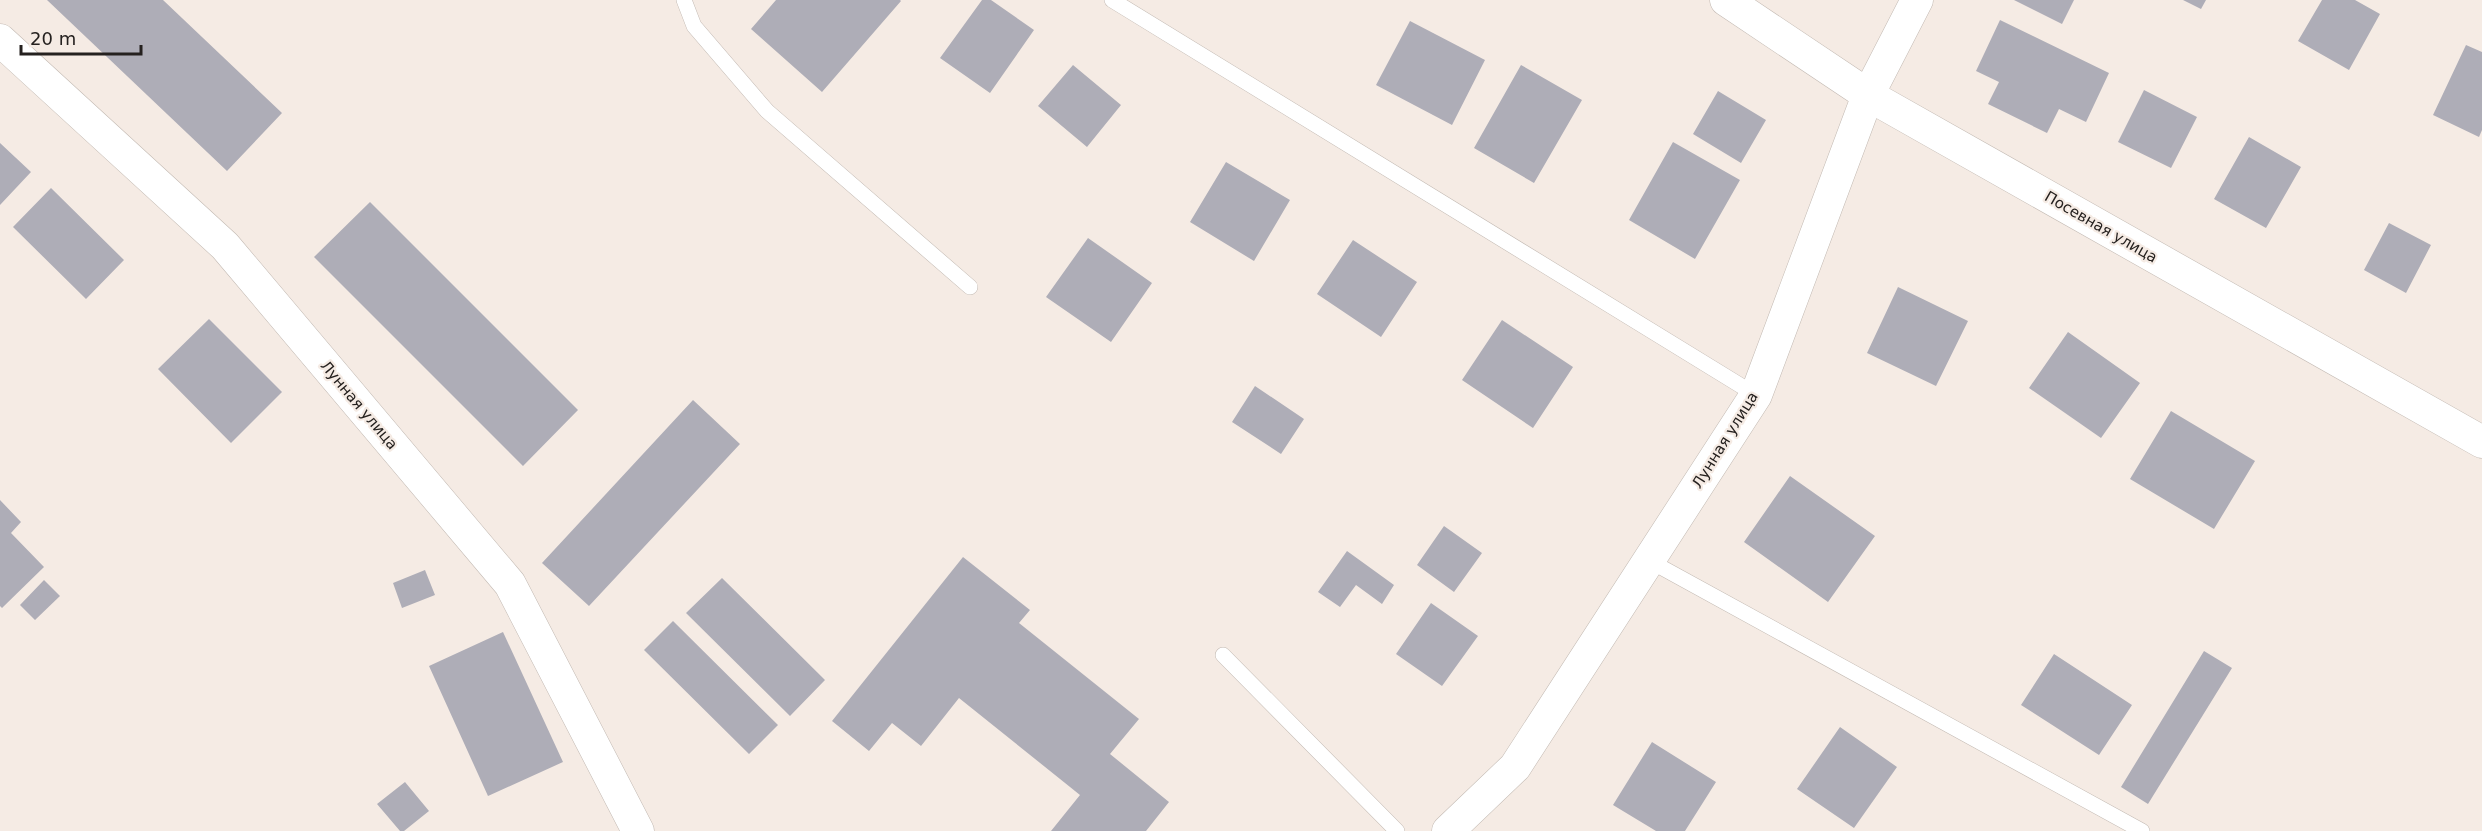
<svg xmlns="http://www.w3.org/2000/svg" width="2482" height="831" font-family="'DejaVu Sans',sans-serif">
	<rect width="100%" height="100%" fill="#f5ebe4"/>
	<path fill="#aeadb7" d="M47,0H163L282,113L227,171Z
		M776,0H900L901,1L822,92L751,29Z
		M982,0H991L1034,30L990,93L940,58Z
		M2014,0H2074L2062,24Z
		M2183,0H2206L2201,9Z
		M2322,0H2355L2380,14L2349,70L2298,41Z
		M2000,20L2109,73L2086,122L2059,109L2047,133L1988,104L1999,82L1976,71Z
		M1410,21L1485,60L1452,125L1376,85Z
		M2466,45L2482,52V130L2479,137L2433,115Z
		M1073,65L1121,105L1087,147L1038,106Z
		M1521,65L1582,100L1534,183L1474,148Z
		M2144,90L2197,117L2171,168L2118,142Z
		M1718,91L1766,120L1741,163L1693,134Z
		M2249,137L2301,167L2266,228L2214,199Z
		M1673,142L1740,180L1695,259L1629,220Z
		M0,143L31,172L0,205Z
		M1226,162L1290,200L1254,261L1190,222Z
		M51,188L124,260L86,299L13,227Z
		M370,202L578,410L523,466L314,257Z
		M2389,223L2431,245L2406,293L2364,270Z
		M1088,238L1152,283L1111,342L1046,297Z
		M1353,240L1417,282L1381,337L1317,294Z
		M1898,287L1968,321L1936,386L1867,353Z
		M209,319L282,392L231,443L158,369Z
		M1502,320L1573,367L1533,428L1462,380Z
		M2068,332L2140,383L2101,438L2029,388Z
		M1255,386L1304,419L1281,454L1232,422Z
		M693,400L740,444L589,606L542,563Z
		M2171,411L2255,461L2214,529L2130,479Z
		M1790,476L1875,536L1828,602L1744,542Z
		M0,500L21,522L11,533L44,567L2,608L0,606Z
		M1444,526L1482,553L1454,592L1417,565Z
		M1347,551L1394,585L1382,604L1356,585L1340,607L1318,592Z
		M963,557L1030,610L1019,623L1139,719L1110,754L1169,802L1146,831H1051L1080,795L959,698L921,746L892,723L869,751L832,721Z
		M425,570L435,595L402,608L393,583Z
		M722,578L825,680L790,716L686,613Z
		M44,580L60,596L35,620L20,605Z
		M1431,603L1478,636L1442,686L1396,654Z
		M673,621L778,725L749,754L644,650Z
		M503,632L563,762L488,796L429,666Z
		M2204,651L2232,668L2148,804L2121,787Z
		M2054,654L2132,705L2099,755L2021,705Z
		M1840,727L1897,767L1854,828L1797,789Z
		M1652,742L1716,782L1685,831H1656L1613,805Z
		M405,782L429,811L404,831H400L377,804Z"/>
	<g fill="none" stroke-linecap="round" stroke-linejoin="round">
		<defs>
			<path id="lane" d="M684,0L694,26L767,111L970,287
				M1112,0L1756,395
				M1648,560L2142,831
				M1223,655L1397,831"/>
			<path id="street" d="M1726,0L1868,95L2482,442
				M0,40L225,246L510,584L638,831
				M1448,831L1515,767L1756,395L1868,95L1917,0"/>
		</defs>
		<use href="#lane" stroke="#c2b9b2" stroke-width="16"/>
		<use href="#street" stroke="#c2b9b2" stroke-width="33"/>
		<use href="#lane" stroke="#fff" stroke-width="15"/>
		<use href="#street" stroke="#fff" stroke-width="32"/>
	</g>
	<g text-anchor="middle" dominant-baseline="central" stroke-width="4.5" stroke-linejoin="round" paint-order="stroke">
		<g font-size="15" fill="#25211f" stroke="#f5ebe4">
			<text transform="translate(2101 227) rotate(30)">Посевная улица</text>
			<text transform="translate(359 405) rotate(50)">Лунная улица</text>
			<text transform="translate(1725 440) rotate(-58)">Лунная улица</text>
		</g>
	</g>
	<path d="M21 45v9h120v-9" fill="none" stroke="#25211f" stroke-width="3"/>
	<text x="30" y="45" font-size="18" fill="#25211f" stroke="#f5ebe4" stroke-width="4.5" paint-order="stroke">20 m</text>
</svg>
